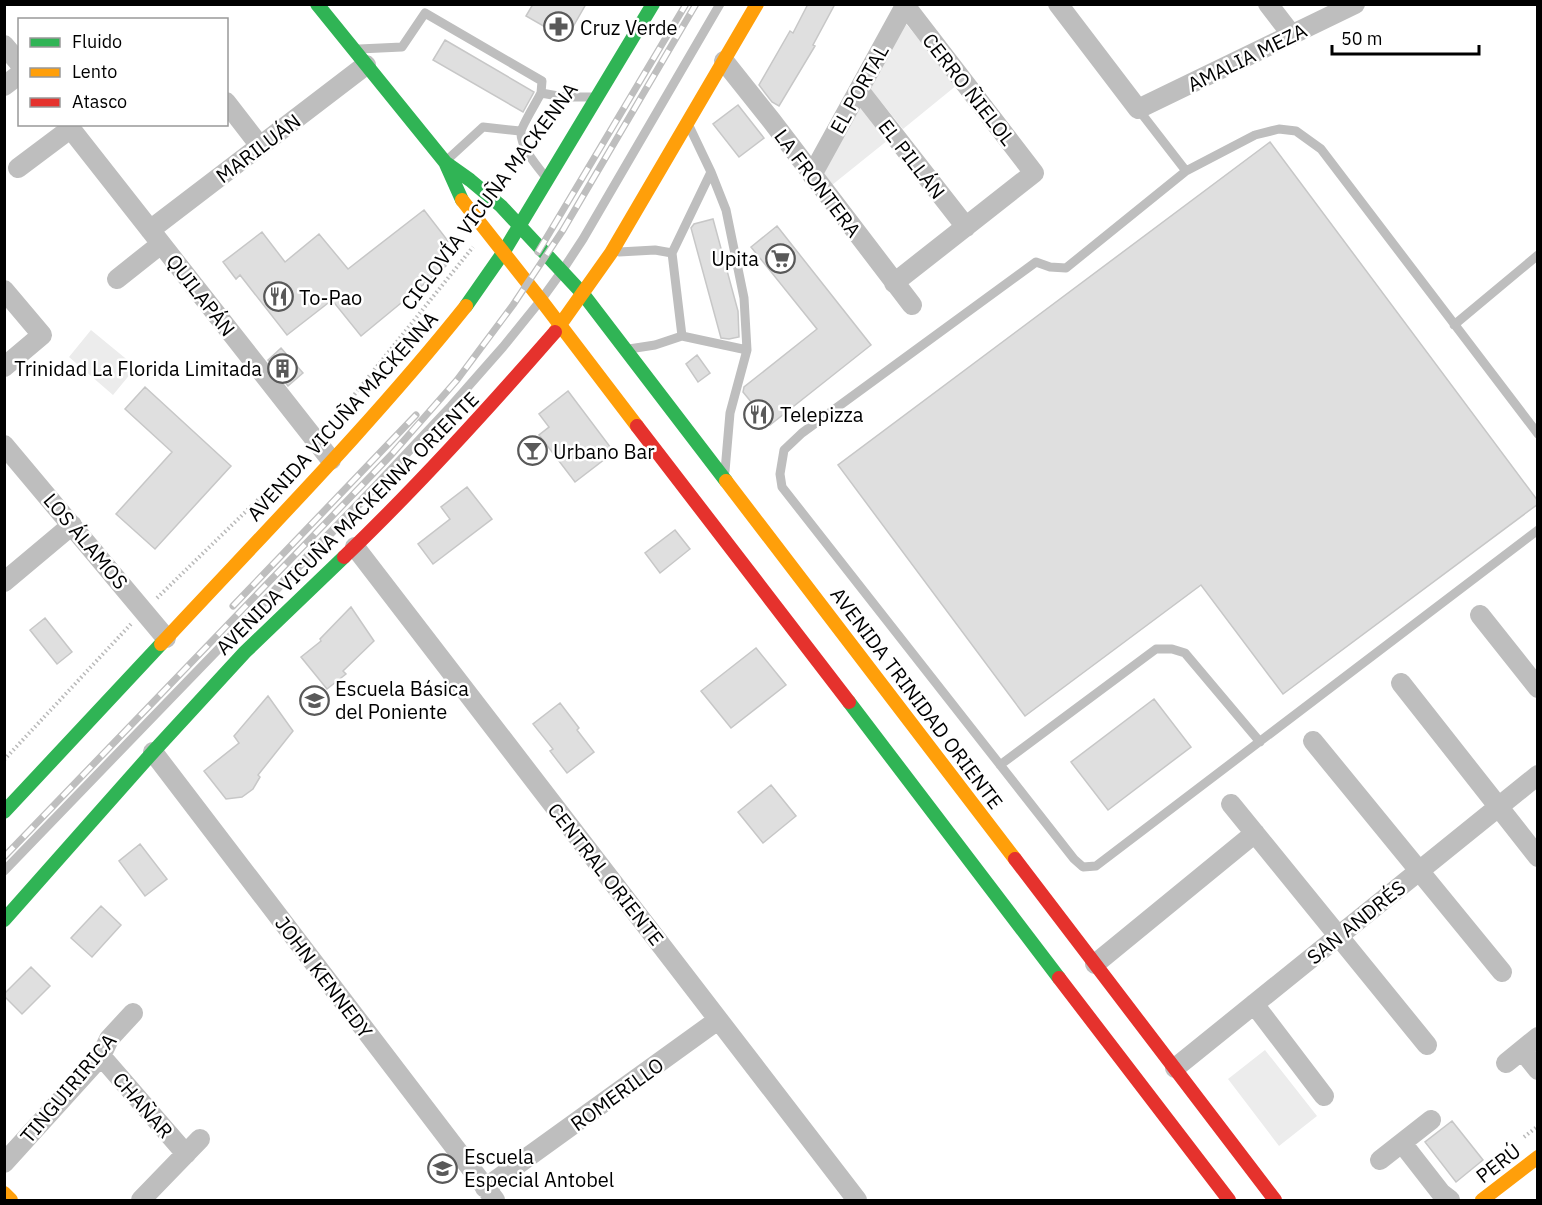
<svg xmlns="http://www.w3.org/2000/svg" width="1542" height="1205" font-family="'IBM Plex Sans',sans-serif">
	<rect width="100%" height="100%" fill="#fff"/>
	<path fill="#ececec" d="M901,18L957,85L903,129L865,82Z
		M853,98L888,140L832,185L815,165Z
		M91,330L136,367L113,395L69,357Z
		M1265,1050L1317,1116L1279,1146L1228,1079Z"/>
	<path fill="#dfdfdf" stroke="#c7c7c7" stroke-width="1.5" d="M533,4H586L566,39L526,16Z
		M808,4H835L813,45L815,46L779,106L772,102L759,85L790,31L793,33Z
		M445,40L534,92L523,112L433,60Z
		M738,105L764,138L739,157L713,124Z
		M1270,142L1538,501V504L1283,694L1201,585L1025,716L838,465Z
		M424,210L448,241L440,258L446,266L361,336L332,300L287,335L240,275L236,279L223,262L262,232L285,262L319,234L348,269Z
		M713,219L738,311L739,337L729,339L721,338L691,228L694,224Z
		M777,226L871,345L770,425L743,392L744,387L817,329L751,247Z
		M281,348L303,373L288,386L268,360Z
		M697,355L710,373L698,382L686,364Z
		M145,387L231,466L155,549L116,514L172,452L125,409Z
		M568,391L614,452L575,482L539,435L549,427L539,414Z
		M467,487L492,519L433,564L418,544L450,519L441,507Z
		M675,530L690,549L660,573L645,553Z
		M351,607L374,641L343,671L346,674L327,689L301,657L321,641L320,639Z
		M45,618L72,652L57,664L30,630Z
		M756,648L786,685L731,728L701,691Z
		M268,696L293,731L258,775L260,777L253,789L242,797L226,799L204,771L239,743L234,736Z
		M1154,699L1191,747L1108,810L1071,762Z
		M560,703L579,728L577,730L594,752L567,773L550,751L553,749L533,724Z
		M771,785L796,816L763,843L738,812Z
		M140,844L167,879L145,896L119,861Z
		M101,906L121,925L92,957L71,938Z
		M31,967L50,986L22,1014L4,996V994Z
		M1452,1121L1483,1160L1456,1182L1425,1142Z"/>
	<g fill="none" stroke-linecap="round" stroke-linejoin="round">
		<path stroke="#b9b9b9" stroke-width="4" stroke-dasharray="1.5 3" stroke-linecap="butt" d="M346,405L473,247
			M157,598L268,490
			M4,760L131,624
			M1524,1137L1538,1126"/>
		<path stroke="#bebebe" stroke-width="9" d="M359,49L402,47L425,13L542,81L541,93
			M1138,109L1186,171
			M690,128L711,172L726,210L744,298L747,350L730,413L725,471
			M447,160L483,127L520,131
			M544,175C536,165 520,146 521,132C521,127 537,101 541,93L564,97H591
			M619,252L655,250L672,253L711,172
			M672,253L682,336
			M1454,325L1538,255
			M629,349L655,345L682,336L747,350
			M1538,434L1321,149L1296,131L1279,129L1255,135L1186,171L1066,268L1050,267L1036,262L802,433L784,450L780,474L782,487L1074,859L1083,867L1096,866L1538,530
			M1000,765L1156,649H1172L1185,653L1260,742
			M4,871L378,484L451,406L503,347L541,300L562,271L583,239L720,4"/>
		<path stroke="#bebebe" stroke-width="20" d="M1058,4L1138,109L1355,4
			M1268,4L1292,35
			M4,45L20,64
			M724,61L771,120L912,305
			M4,86L20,74
			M859,90L966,227
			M226,102L260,146
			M67,124L331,460
			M18,168L70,129
			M812,175L906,4
			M150,230L366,65
			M117,279L161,244
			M894,283L1034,173L904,4
			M4,290L42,335L4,367
			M4,445L166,638
			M355,547L857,1200
			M4,582L72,525
			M1480,615L1538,688
			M1401,683L1538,857
			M1313,741L1502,972
			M153,752L495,1200
			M1231,804L1427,1045
			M1095,964L1255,833
			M1254,1004L1324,1096
			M1522,1050L1538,1070
			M101,1056L186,1154
			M1506,1063L1538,1037
			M1175,1068L1538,775
			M1402,1143L1441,1193L1450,1200
			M1380,1160L1431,1120
			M4,1163L101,1056L109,1039L133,1013
			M485,1188L718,1020
			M141,1200L200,1139"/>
		<path stroke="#30b455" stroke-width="14" d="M317,4L445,162L462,200
			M446,163L470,180L501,206L583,294L726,481
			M466,306L503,253L653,4
			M849,702L1059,978
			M4,812L161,644
			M4,920L153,752L245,652L344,557"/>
		<path stroke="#ff9f0a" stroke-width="14" d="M462,200L541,300L637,426
			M555,332L611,253L757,4
			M726,481L1015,859
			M161,644C264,533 371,425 466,306
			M4,1193L11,1200
			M1482,1200L1538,1157"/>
		<path stroke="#e5322d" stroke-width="14" d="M637,426L849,702
			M344,557C418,486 487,410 555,332
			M1015,859L1275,1200
			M1059,978L1229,1200"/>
		<defs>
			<path id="rail" d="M538,252L686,4
				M233,606L416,415
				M4,857L392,454L457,380L513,305L563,230L696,4"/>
		</defs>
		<use href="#rail" stroke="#bebebe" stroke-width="7"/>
		<use href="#rail" stroke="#fff" stroke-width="4.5" stroke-dasharray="14" stroke-linecap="butt"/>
	</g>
	<defs>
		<symbol id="pharmacy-ring" viewBox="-11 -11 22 22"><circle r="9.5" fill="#fff" stroke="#595959" stroke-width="1.5"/><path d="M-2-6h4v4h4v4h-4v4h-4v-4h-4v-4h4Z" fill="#595959"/></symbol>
		<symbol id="supermarket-ring" viewBox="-11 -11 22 22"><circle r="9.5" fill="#fff" stroke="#595959" stroke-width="1.5"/><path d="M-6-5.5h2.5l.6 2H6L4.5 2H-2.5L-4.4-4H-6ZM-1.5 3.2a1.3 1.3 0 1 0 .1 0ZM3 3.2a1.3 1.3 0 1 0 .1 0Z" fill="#595959"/></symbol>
		<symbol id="restaurant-ring" viewBox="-11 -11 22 22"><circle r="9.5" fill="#fff" stroke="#595959" stroke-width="1.5"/><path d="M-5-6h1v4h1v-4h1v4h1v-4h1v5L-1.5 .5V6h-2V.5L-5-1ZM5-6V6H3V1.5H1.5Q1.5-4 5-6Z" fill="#595959"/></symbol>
		<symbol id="building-ring" viewBox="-11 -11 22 22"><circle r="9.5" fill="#fff" stroke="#595959" stroke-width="1.5"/><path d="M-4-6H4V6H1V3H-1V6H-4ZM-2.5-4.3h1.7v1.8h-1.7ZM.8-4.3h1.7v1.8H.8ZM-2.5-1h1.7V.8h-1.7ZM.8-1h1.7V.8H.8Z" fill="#595959"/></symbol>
		<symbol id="bar-ring" viewBox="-11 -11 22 22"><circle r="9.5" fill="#fff" stroke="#595959" stroke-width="1.5"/><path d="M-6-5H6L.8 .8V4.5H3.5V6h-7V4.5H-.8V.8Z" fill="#595959"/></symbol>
		<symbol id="school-ring" viewBox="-11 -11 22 22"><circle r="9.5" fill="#fff" stroke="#595959" stroke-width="1.5"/><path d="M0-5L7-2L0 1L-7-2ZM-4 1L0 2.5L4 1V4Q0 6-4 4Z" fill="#595959"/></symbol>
	</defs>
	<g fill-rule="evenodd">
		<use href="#pharmacy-ring" x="542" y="10" width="33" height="33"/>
		<use href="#supermarket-ring" x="764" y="242" width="33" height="33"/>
		<use href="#restaurant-ring" x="262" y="280" width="33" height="33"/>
		<use href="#building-ring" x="266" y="352" width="33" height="33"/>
		<use href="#restaurant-ring" x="742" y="398" width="33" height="33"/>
		<use href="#bar-ring" x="516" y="434" width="33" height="33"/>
		<use href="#school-ring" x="298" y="684" width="33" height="33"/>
		<use href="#school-ring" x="426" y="1152" width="33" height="33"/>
	</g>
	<g text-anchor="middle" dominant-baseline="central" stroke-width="5" stroke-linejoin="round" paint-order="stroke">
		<g font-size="20" fill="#000" stroke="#fff" text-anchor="start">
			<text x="580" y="27">Cruz Verde</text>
			<text x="759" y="258" text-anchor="end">Upita</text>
			<text x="299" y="297">To-Pao</text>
			<text x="262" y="368" text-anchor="end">Trinidad La Florida Limitada</text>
			<text x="780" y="414">Telepizza</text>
			<text x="553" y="451">Urbano Bar</text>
			<text x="335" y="688">Escuela Básica<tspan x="335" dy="23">del Poniente</tspan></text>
			<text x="464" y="1156">Escuela<tspan x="464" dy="23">Especial Antobel</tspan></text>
		</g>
		<g font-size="20" fill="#000" stroke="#fff">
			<text transform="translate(1247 57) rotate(-26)">AMALIA MEZA</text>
			<text transform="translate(859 89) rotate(-61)">EL PORTAL</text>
			<text transform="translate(969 89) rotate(52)">CERRO ÑIELOL</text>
			<text transform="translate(258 148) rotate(-37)">MARILUÁN</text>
			<text transform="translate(912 159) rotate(52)">EL PILLÁN</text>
			<text transform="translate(818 183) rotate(53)">LA FRONTERA</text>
			<text transform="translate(489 196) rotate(-53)">CICLOVÍA VICUÑA MACKENNA</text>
			<text transform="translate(201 295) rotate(52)">QUILAPÁN</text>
			<text transform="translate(342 416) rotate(-48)">AVENIDA VICUÑA MACKENNA</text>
			<text transform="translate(347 523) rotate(-45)">AVENIDA VICUÑA MACKENNA ORIENTE</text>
			<text transform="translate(86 541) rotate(50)">LOS ÁLAMOS</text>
			<text transform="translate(917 698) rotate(53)">AVENIDA TRINIDAD ORIENTE</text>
			<text transform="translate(606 874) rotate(52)">CENTRAL ORIENTE</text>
			<text transform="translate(1356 922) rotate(-39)">SAN ANDRÉS</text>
			<text transform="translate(324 977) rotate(53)">JOHN KENNEDY</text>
			<text transform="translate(68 1088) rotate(-50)">TINGUIRIRICA</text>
			<text transform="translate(617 1094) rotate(-36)">ROMERILLO</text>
			<text transform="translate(143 1105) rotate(49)">CHAÑAR</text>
			<text transform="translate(1498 1163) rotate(-38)">PERÚ</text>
		</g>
	</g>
	<rect width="1542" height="1205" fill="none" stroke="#000000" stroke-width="12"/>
	<rect x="18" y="18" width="210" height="108" fill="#ffffff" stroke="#999999" stroke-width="1.5"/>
	<rect x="30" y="38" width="30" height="9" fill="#30b455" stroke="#999999" stroke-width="1.5"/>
	<text x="72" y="48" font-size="18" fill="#000000">Fluido</text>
	<rect x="30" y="68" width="30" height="9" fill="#ff9f0a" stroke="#999999" stroke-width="1.5"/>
	<text x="72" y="78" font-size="18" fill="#000000">Lento</text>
	<rect x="30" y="98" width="30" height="9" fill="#e5322d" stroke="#999999" stroke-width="1.5"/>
	<text x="72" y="108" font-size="18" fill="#000000">Atasco</text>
	<path d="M1332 45v9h147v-9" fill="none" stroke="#000000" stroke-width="3"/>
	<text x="1341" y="45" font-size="18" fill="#000000" stroke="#ffffff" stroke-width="4.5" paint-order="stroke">50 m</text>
</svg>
